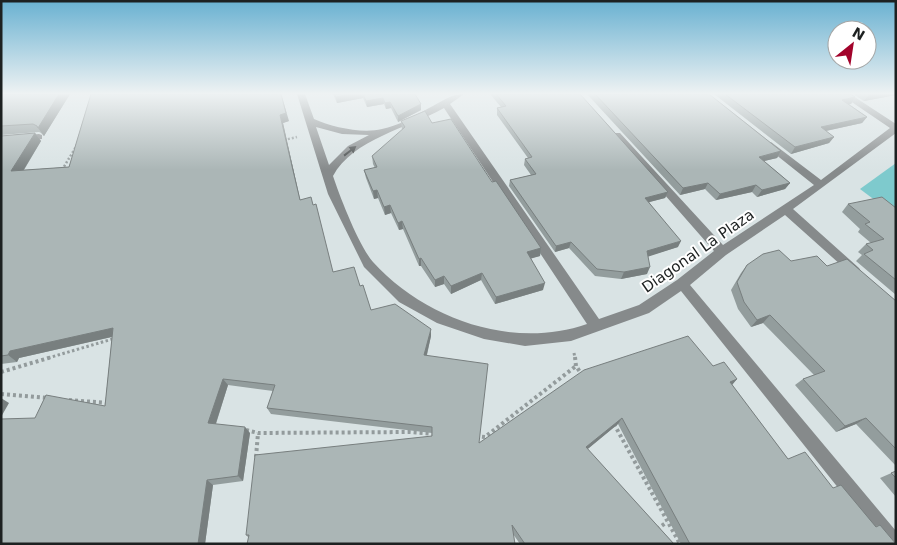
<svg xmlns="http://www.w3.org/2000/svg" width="897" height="545" font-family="'DejaVu Sans',sans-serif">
	<rect width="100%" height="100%" fill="#d9e3e4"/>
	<path fill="#7ecacd" d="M896,163V216L860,189Z"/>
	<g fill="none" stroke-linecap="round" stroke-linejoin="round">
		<path stroke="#939b9c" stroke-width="2.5" stroke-dasharray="2 2" stroke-linecap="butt" d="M284,140L297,137
			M62,170L77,145"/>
		<path stroke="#939b9c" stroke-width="3" stroke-dasharray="2.5 2.5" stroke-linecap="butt" d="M574,353L575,358
			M48,358L116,338"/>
		<path stroke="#939b9c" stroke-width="4" stroke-dasharray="3 3" stroke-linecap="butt" d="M575,357L576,366L582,375
			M1,372L52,357
			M1,394L48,398
			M69,400L108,403
			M614,424L680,544
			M246,430L258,433L409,432L435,434
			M476,436L485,437L576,366
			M256,457L258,433
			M657,529L667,522"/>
		<path fill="#868a8b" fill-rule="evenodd" d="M297,94H305L314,119C332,127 362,134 382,129C398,126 415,116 429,108C441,102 451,94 464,94L450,104L599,319L639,305L677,280L714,251L614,137V133H620L723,245L814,185L765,146V142H771L821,180L890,128L840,94H850L896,124V133L793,209L859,268L861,271L859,274H851L785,215L726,255L690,285L896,531V544H883L681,291L649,313L571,341L525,346L484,339L437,323L399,302L364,267L328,194ZM444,108L587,324C512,350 425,319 373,262C359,246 340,197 333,176C353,139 408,128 444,108ZM316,127L342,134L369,135L348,146L329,165Z
			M39,134L42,135V139L1,143V137Z"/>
	</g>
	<path fill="#939d9d" d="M1,94H70L44,136L41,133L39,132L1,135Z
		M91,94L289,121L283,123L300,200L333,272L360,286L371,310L431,336L427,355L479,443L713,366L737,379L732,385L788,459L833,488L875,526L880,525L896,544H681L618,424L587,449L674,544H520L513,534L248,537L246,535L432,436V433L271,414L267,408L273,391L228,385L216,424L250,433L243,481L213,485L205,544H1L35,418L105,406L112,337L19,358L17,362L1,364V136L35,133L41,141L24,170L69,167Z
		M333,94H415L421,110L398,122L391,108L386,109L384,104L367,107L363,98L337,103Z
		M490,94H580L668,192L665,198L649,202L678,247L648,256L647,274L621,279L595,276L569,248L555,252L509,186L510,180L531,175L524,165L525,159L528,158L497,115V108L501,107Z
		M587,94H709L781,151L777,158L764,161L790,183L785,189L757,197L752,192L716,200L705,189L680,195Z
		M714,94H850L855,97L851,104H849L867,117L862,123L826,131L834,137L829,143L791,154Z
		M853,94H896V95L864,101Z
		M401,121L432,123L492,182L541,248L540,256L531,258L543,290L495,304L481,280L451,294L444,284L435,287L421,266H419L403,229L399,230L391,213L385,215L378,198L374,199L366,178L364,170L375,168L373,164L372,156L402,130Z
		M848,204L896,208V295L856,261L862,255L858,252L866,244L871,243L858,232L860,229L842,212Z
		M791,261L827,266L896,301V466L856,424L836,432L795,385L803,379L814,375L763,323L751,327L738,309L731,290L741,273L747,265Z
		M896,471V497L880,478Z"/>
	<path fill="#787f7f" d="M59,94H70L44,136L38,128Z
		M281,94L289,121L283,123L302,208L280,115Z
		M352,94H362L363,98L337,103L336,97Z
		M873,94H896V95L864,101L869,95Z
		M855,97L851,104L838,106L842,100Z
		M383,98L384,104L367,107L366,101Z
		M390,102L391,108L386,109L385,103Z
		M421,104V110L398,122V116Z
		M867,117L862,123L816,133L821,127Z
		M35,133L41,141L18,179L11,171Z
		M834,137L829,143L791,154L795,147Z
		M781,151L777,158L755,163L759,157Z
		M708,183L705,189L680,195L683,188Z
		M790,183L785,189L757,197L762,190Z
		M756,185L752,192L716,200L720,194Z
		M377,190L378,198L374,199L373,191Z
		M668,192L665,198L642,204L645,198Z
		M390,205L391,213L385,215L384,207Z
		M402,221L403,229L399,230L398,223Z
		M681,241L678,247L644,258L647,251Z
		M571,242L569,248L555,252L556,246Z
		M541,248L540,256L526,260L527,252Z
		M421,258V266H419V259Z
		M650,267L647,274L621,279L624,272Z
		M482,273L481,280L451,294V286Z
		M444,276V284L435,287V280Z
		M545,283L543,290L495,304L496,297Z
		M770,315L763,323L751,327L757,320Z
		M113,328L120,335L19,358L17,362L8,355L10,351Z
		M431,329V336L425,362L424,355Z
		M223,379L228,385L214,429L208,423Z
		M737,379L731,386L730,382Z
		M1,398L9,403L1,417Z
		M622,418L618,424L583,453L586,447Z
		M866,418L856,424L836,432L845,426Z
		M245,427L250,433L243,481L238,476Z
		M207,480L213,485L205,544H198Z"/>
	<path fill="#abb6b6" stroke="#787f7f" d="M1,94H59L38,128L37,126L33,124L1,126Z
		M91,94H281L286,113L280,115L300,200L311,197L313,205L316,204L333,272L354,267L360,286L363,285L371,310L395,304L431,329L424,355L488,364L479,443L584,370L688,336L713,366L724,362L737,379L730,382L788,459L805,452L833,488L841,485L876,527L880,525L896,544H690L622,418L586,447L674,544H525L512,525L515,544H247L249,535H246L255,455L432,436V427L267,408L275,385L223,379L208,423L245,427L238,476L207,480L198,544H1V419L35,418L46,395L105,406L113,328L10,351L8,355L1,356V136L35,133L11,171L69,167Z
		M335,94H352L336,97Z
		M363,94H415L421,104L398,116L390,102L385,103L383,98L366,101Z
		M496,94H580L668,192L645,198L681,241L647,251L650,267L624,272L597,269L571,242L556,246L510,180L536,174L525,159L532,157L497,108L506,106Z
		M595,94H709L781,151L759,157L790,183L762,190L756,185L720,194L708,183L683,188Z
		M725,94H850L855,97L842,100L867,117L821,127L834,137L795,147Z
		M425,111L432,123L451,119L492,182L496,181L541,248L527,252L545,283L496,297L482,273L451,286L444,276L435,280L421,258L419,259L402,221L398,223L390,205L384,207L377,190L373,191L364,170L377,167L372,156L405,127L401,121Z
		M882,197L896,208V280L864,254L873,250L866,244L884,239L865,224L870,222L848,204Z
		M779,250L791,261L817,256L827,266L847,259L896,301V449L866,418L845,426L803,379L825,371L770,315L757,320L744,302L737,282L747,265L763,254Z
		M896,471V478L891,473Z"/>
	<defs><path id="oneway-solid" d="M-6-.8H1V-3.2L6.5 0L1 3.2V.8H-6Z" transform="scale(1.25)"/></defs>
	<use fill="#424646" href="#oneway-solid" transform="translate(350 151) rotate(-38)"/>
	<linearGradient id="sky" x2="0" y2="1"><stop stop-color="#69b1d1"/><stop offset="0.55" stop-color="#eef2f3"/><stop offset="1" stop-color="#eef2f3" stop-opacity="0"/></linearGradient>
	<rect width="897" height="170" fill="url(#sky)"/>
	<g text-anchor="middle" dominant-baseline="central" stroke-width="4" stroke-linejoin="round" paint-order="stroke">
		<g font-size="15" fill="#1d2121" stroke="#fff">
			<text transform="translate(698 251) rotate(-35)">Diagonal La Plaza</text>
		</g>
	</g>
	<rect width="897" height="545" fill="none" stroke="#1d2121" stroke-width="5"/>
	<g transform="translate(852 45) rotate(30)"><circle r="24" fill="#ffffff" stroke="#a5a6a6"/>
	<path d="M0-4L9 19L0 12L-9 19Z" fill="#a2032b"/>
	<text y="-8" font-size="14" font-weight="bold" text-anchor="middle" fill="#1d2121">N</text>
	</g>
</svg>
